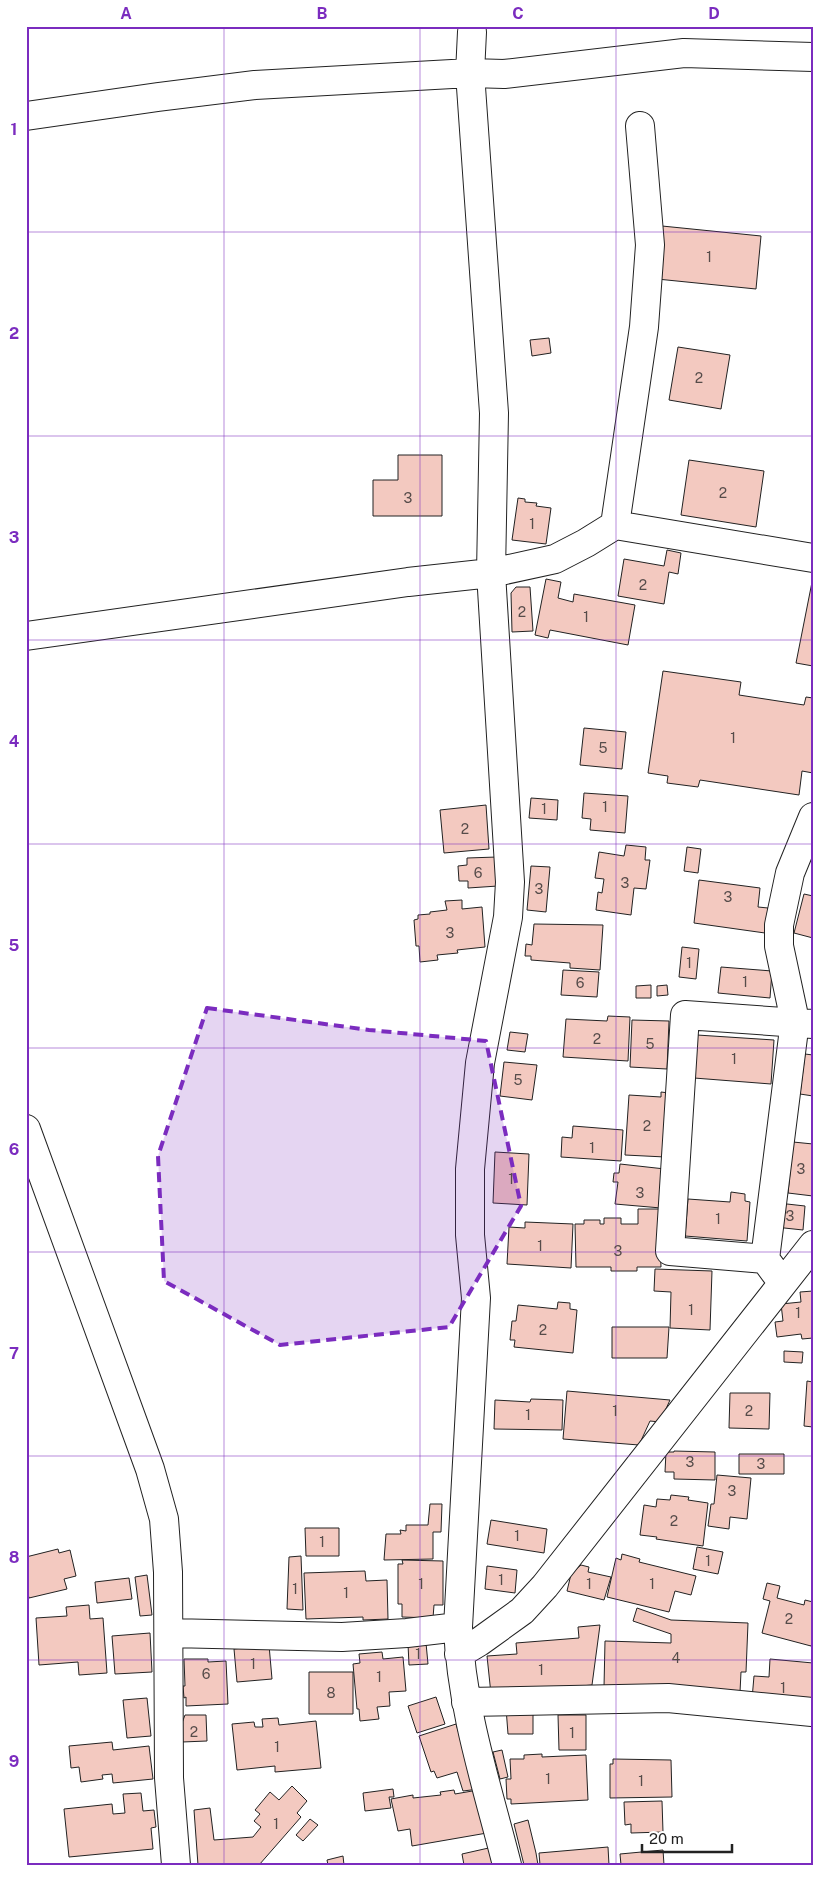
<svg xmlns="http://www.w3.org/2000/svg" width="839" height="1891" font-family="'Public Sans',sans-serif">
	<rect width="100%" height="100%" fill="#fff"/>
	<path fill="#f3c9c0" stroke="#222" d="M662,226L761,236L756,289L657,279Z
		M549,338L551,353L532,356L530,340Z
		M678,347L730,355L721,409L669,400Z
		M398,455H442V516H373V480H398Z
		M689,460L764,471L756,527L681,515Z
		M518,498L525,499V502L537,503L536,506L551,508L546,544L512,540Z
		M667,550L681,553L678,574L669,572L664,604L618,596L624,559L664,566Z
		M813,577V666L796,663Z
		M546,579L561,582L558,598L573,602L574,594L635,605L628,645L550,630L548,638L535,635Z
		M516,587H530L533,631L512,632L511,593Z
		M663,671L741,682L739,695L804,705L806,697L813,698V773L802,771L799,795L700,780L698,787L667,783L668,776L648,773Z
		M584,728L626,732L622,769L580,765Z
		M584,793L628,796L625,833L590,830L591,819L582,818Z
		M531,798L558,800L557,820L529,818Z
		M486,805L489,849L444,853L440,810Z
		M626,845L646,847L645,860H650L646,889L634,888L631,915L596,910L598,892L602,893L604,879L595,878L599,852L624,856Z
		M687,847L701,849L698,873L684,871Z
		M497,857L498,886L468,888V881H459L458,866L467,865V858Z
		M531,866L550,867L546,912L527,910Z
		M699,880L760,888L758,907L768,908L765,933L694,923Z
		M804,894L813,896V938L794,933Z
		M462,900V909L482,907L485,947L457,950L458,953L437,955L438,960L420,962L419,946H416L414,920L418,919V915L430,914V912L447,910L445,901Z
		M534,924L603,925L600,970L570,968V963L531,960V956H525L526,944L532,945Z
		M682,947L699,949L696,979L679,977Z
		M721,967L772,971L770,998L718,993Z
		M563,970L599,972L597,997L561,995Z
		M651,985V998H636V986Z
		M667,985L668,995L657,996V986Z
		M608,1016L630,1017L628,1061L563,1057L566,1019L607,1021Z
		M632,1020L669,1021L667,1069L630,1067Z
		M510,1032L528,1034L525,1052L507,1050Z
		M697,1035L774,1040L771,1084L694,1078Z
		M805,1054L813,1055V1096L800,1094Z
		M504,1062L537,1065L532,1100L500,1096Z
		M661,1092L669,1093L665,1157L625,1155L629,1095L661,1097Z
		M573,1126L623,1130L621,1161L561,1157L562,1137L572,1138Z
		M793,1142L813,1144V1196L788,1193Z
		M495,1152L529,1154L527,1205L493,1203Z
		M620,1164L665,1169L661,1208L615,1204L618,1182H613L614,1173H619Z
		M731,1192L745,1194V1201L750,1202L747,1241L685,1236L688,1199L730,1202Z
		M778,1203L805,1206L803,1230L775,1227Z
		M638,1209H659L661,1267H637V1271H611V1267H576L575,1224H584V1220H600V1224H604V1218H621V1224H638Z
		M525,1222L573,1224L571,1268L507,1264L509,1227L525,1228Z
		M655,1269L712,1271L710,1330L670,1328L671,1292L654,1291Z
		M813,1291V1338L802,1339L801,1334L777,1337L775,1322L783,1321L781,1304L801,1302L800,1292Z
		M558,1302L570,1303V1309L577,1310L573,1353L514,1347L515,1340H510L512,1321H516L518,1305L557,1309Z
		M612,1327H669L667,1358H612Z
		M784,1351L803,1352L802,1363L784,1362Z
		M807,1381L813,1382V1427L804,1426Z
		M567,1391L670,1400L660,1422L650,1421L639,1445L563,1439Z
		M730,1393H770L769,1429L729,1428Z
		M531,1399L563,1400L562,1430L494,1429L495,1400L530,1402Z
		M674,1451L715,1452V1480L674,1479V1472H665L666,1452H674Z
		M739,1454H784V1474H739Z
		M717,1475L751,1478L747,1519L730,1517L729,1529L708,1526L711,1504H714Z
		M671,1495L689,1497L688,1500L708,1503L703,1546L656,1539L657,1537L640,1535L644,1505L656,1507L657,1499L670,1500Z
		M430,1504H442L441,1532H433V1559L384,1560L386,1534H401L400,1530L406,1531V1525H428Z
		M491,1520L547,1529L544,1553L487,1544Z
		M305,1528H339V1556H306Z
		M697,1547L723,1552L718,1574L693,1569Z
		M58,1549L59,1553L70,1550L76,1576L64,1579L67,1589L29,1598L26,1586V1557Z
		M622,1554L640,1559L639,1562L696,1576L691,1595L675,1591L669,1612L607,1597L616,1558L621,1560Z
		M301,1556L303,1610L287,1609L289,1557Z
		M402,1560L443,1561V1605H434L433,1618L402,1617V1604H398V1564H403Z
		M581,1565L589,1567L588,1572L611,1577L604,1600L567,1591L572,1570H575Z
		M487,1566L517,1570L515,1593L485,1589Z
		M365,1571L366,1581L387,1580L388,1619L363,1620V1617L306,1619L304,1573Z
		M147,1575L152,1615L140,1616L135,1577Z
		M129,1578L132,1599L97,1603L95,1582Z
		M767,1583L780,1586L777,1598L804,1605L805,1600L813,1602V1640L811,1646L762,1633L770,1601L763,1599Z
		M89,1605L90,1619L103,1618L107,1673L79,1675L78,1662L39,1665L36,1618L67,1616L66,1607Z
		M637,1608L671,1620L748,1623L746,1672H741L740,1692L604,1687L605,1641L671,1643V1634L633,1621Z
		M600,1625L592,1685L491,1694L487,1656L517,1654L516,1643L579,1638L578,1627Z
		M150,1633L152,1672L115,1674L112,1636Z
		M426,1643L428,1664L409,1665L408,1644Z
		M269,1645L272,1679L237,1682L234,1649Z
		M382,1652L383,1659L403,1657L406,1691L389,1692L390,1706L377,1707L379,1719L360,1721L359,1709H357L353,1664L360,1663L359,1654Z
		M184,1659H208V1662L226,1661L228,1704L186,1706V1697L184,1698L183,1686H185Z
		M770,1659L813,1663V1705L752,1699L754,1676L769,1677Z
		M309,1672H353V1714H309Z
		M436,1697L445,1724L417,1733L408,1706Z
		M147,1698L151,1736L127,1738L123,1700Z
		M506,1708H533V1734H508Z
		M185,1715H206L207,1741L182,1742V1723Z
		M558,1715H586V1750H559Z
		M278,1718L279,1725L316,1721L321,1768L275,1772V1766L237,1770L232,1724L254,1722L255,1727H263L262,1719Z
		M456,1724L466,1756L479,1789L463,1791L457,1772L437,1778L434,1771L431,1772L419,1736Z
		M112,1742L113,1750L149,1746L153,1779L113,1783L112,1774L102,1775L103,1779L81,1782L79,1767L71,1768L69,1746Z
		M502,1750L508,1777L500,1779L493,1752Z
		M542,1754V1757L586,1755L588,1800L511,1804V1799H507L506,1779H511L510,1759H524V1755Z
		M613,1759L671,1760L672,1797L610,1798V1764H613Z
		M292,1786L307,1801L297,1813L301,1817L259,1865H198L194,1810L210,1808L214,1840L253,1837L261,1827L254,1821L260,1814L255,1810L270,1792L279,1800Z
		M393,1789L394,1797H389L391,1808L365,1811L363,1793Z
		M454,1790L455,1794L478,1790L487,1833L412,1846L410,1829L398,1831L391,1799L413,1795V1798L441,1795L440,1792Z
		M141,1793L143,1811L154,1810L156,1827L151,1828L153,1849L69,1857L64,1809L112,1804L113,1814L125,1813L123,1794Z
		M662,1801L663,1832L631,1833V1824L625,1825L624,1802Z
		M310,1819L318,1825L303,1841L296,1835Z
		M528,1820L536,1853L538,1865H524L514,1824Z
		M493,1847L497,1865H464L462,1854Z
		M608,1847L609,1865H540L539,1853Z
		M663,1850L664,1865H621L620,1854Z
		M343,1856L344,1865H328L327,1860Z"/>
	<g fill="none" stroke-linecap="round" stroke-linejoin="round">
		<defs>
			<path id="minor" d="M472,32L470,73L494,413L491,573L510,882L508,917L480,1063L470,1169V1235L476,1298L458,1627C461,1708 487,1786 507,1865
				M26,116L158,97L255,85L470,73L504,74L684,53L813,57
				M615,525L644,327L650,245L640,126
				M26,636L408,582L491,573L555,559L586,543L615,525L813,558
				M26,1129L150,1469L164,1519L168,1572L169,1778L176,1865
				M765,1259L795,1021L779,946V925L790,873L813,817
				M782,1282L765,1259L670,1251L685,1015L813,1024
				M170,1633L342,1637L407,1633L458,1627
				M459,1654L479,1642L522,1611L545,1586L813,1245
				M466,1702L668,1698L812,1712"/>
		</defs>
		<use href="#minor" stroke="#222" stroke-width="30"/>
		<use href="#minor" stroke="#fff" stroke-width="28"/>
	</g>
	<path fill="#7b2cbf" fill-opacity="0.2" stroke="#7b2cbf" stroke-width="4" stroke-dasharray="10 6" stroke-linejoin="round" d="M207,1008L369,1030L486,1041L521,1206L449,1327L280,1345L164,1281L158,1156Z"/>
	<path fill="none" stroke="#7b2cbf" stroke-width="1" stroke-opacity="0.55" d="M224,26V1865M420,26V1865M616,26V1865M26,232H813M26,436H813M26,640H813M26,844H813M26,1048H813M26,1252H813M26,1456H813M26,1660H813"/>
	<g text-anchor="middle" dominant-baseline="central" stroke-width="4" stroke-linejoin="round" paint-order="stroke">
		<g font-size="14" fill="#564c4a">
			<text x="709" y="257">1</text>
			<text x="699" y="378">2</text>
			<text x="723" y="493">2</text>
			<text x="408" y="498">3</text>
			<text x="532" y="524">1</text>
			<text x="643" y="585">2</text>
			<text x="522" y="612">2</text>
			<text x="586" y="617">1</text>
			<text x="733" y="738">1</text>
			<text x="603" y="748">5</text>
			<text x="605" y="807">1</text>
			<text x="544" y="809">1</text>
			<text x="465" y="829">2</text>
			<text x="478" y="873">6</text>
			<text x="625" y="883">3</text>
			<text x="539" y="889">3</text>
			<text x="728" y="897">3</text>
			<text x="450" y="933">3</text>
			<text x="689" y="963">1</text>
			<text x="745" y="982">1</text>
			<text x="580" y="983">6</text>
			<text x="597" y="1039">2</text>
			<text x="650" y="1044">5</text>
			<text x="734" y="1059">1</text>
			<text x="518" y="1080">5</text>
			<text x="647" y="1126">2</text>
			<text x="592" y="1148">1</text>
			<text x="801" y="1169">3</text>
			<text x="511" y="1179">1</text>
			<text x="640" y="1193">3</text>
			<text x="790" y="1216">3</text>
			<text x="718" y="1219">1</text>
			<text x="540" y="1246">1</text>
			<text x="618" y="1251">3</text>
			<text x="691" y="1310">1</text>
			<text x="798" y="1313">1</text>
			<text x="543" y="1330">2</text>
			<text x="615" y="1411">1</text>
			<text x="749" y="1411">2</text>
			<text x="528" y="1415">1</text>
			<text x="690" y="1462">3</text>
			<text x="761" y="1464">3</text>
			<text x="732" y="1491">3</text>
			<text x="674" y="1521">2</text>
			<text x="517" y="1536">1</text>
			<text x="322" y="1542">1</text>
			<text x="708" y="1561">1</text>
			<text x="501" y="1580">1</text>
			<text x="421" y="1584">1</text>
			<text x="589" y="1584">1</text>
			<text x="652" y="1584">1</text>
			<text x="295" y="1589">1</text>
			<text x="346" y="1593">1</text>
			<text x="789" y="1619">2</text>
			<text x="418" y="1654">1</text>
			<text x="676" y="1658">4</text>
			<text x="253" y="1664">1</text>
			<text x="541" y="1670">1</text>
			<text x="206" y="1674">6</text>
			<text x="379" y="1677">1</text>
			<text x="783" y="1688">1</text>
			<text x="331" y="1693">8</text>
			<text x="194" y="1732">2</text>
			<text x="572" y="1733">1</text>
			<text x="277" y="1747">1</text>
			<text x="548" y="1779">1</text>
			<text x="641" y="1781">1</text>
			<text x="276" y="1824">1</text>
		</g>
	</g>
	<rect width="839" height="1891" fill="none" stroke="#ffffff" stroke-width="55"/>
	<path d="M642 1844v8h90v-8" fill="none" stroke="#222222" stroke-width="2.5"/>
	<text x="649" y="1844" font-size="15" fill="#222222" stroke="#ffffff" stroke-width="4" paint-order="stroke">20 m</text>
	<rect x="28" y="28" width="784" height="1836" fill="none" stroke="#7b2cbf" stroke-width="2"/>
	<g font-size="16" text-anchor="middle" font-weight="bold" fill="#7b2cbf">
		<text x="126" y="19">A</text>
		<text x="322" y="19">B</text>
		<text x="518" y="19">C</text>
		<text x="714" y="19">D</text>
		<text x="14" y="135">1</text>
		<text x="14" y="339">2</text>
		<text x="14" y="543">3</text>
		<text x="14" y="747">4</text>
		<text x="14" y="951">5</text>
		<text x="14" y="1155">6</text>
		<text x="14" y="1359">7</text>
		<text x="14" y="1563">8</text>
		<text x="14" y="1767">9</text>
	</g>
</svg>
